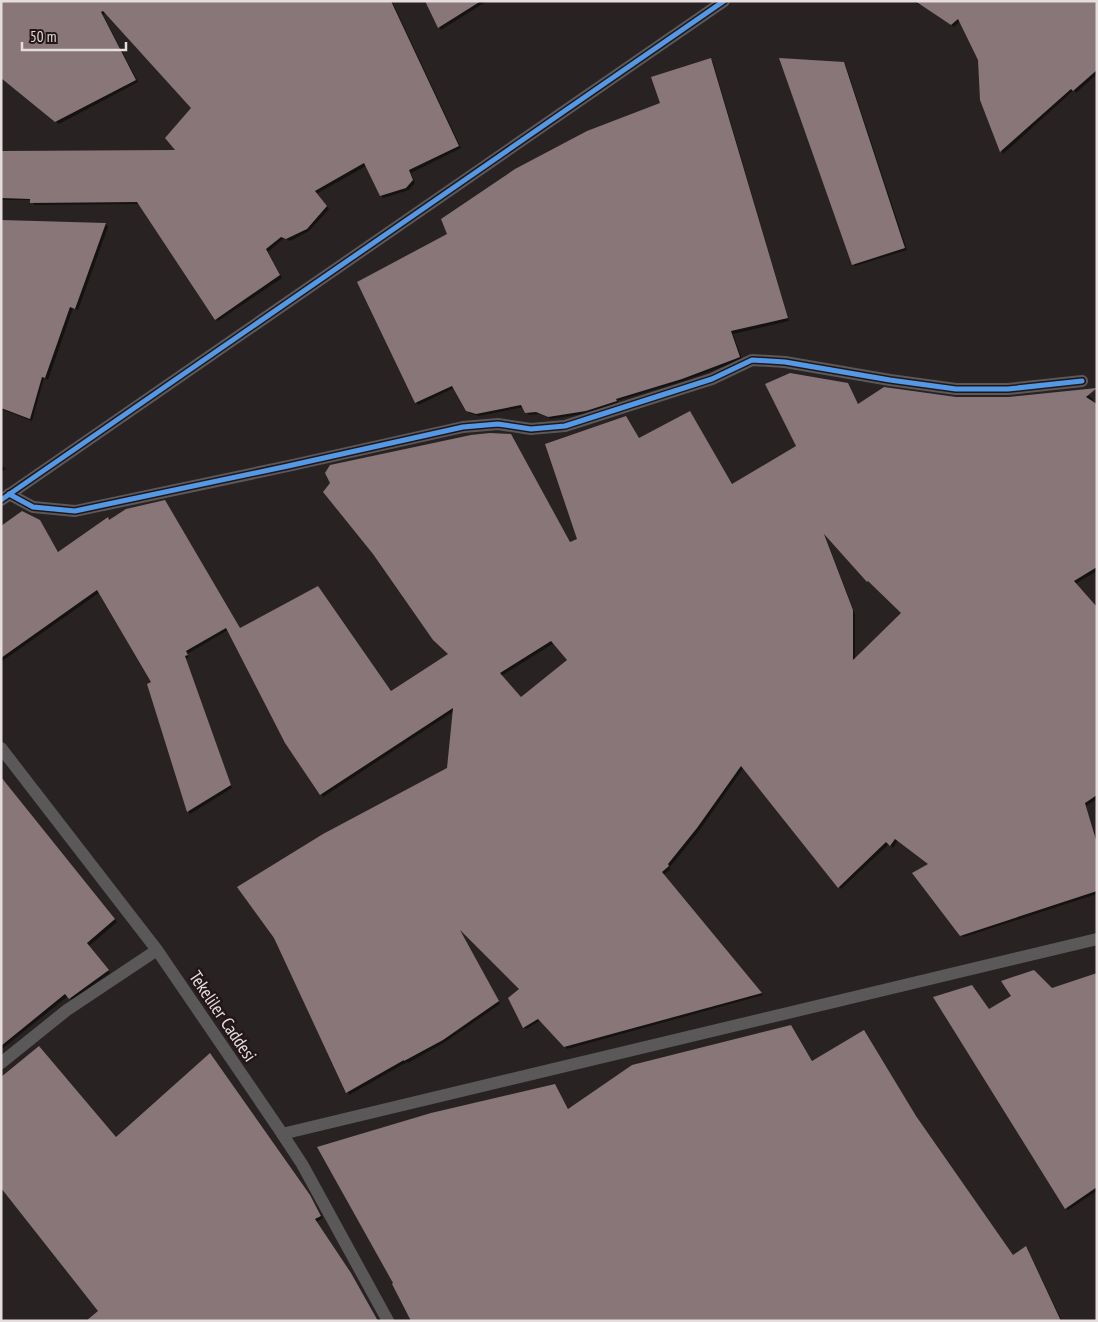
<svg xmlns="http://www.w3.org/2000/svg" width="1098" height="1322" font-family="'PT Sans Narrow',sans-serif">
	<rect width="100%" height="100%" fill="#292223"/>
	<path fill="#0007" fill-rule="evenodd" d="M1,1H392L461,148L411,173L415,183L409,190L383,198L366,166L316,194L329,209L309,231L290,241L284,238L268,252L282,278L218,321L140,204L34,205L32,200H1V152L178,151L192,108L106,13L103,15L138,82L59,124L12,84Z
		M426,1H487L441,30Z
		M912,1H1097V74L1076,93L1074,90L1003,154L982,100L980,60L960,21L954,27L924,7Z
		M711,59L713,62L789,321L733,334L742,359L738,361L684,381L617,401L619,403L589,413L551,419L540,414L529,415L524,407L479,416L469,413L467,410L454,388L418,405L416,402L449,235L662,104Z
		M844,64L846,66L907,250L855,266L853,264Z
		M1,221L106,224L108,227L78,310L73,308L48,380L44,378L32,421L1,409Z
		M847,384L859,405L956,398H1009L1087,393L1097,405V571L1075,584L1097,608V799L1086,806L1097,840V894L964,937L961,935L930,864L898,840L893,848L889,844L841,889L744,767L699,831L669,868L671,869L663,875L763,995L567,1049L541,1020L526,1029L524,1027L521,990L459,929L500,1004L445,1042L408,1063L407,1062L349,1095L275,937L448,768L454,711L323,797L286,742L228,630L187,654L189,657L186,659L232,788L190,814L188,811L153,683L100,592L1,662V527L42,524L59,553L110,521L165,502L240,629L391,692L450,654L570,544L579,540L639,439L733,485L798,446ZM824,533L868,581L870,583L872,582L902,613L855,659V614ZM554,643L568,661L521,698L501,676Z
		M1,465L6,469L1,472Z
		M1,778L117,922L89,946L110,973L72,1000L68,996L2,1049Z
		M1097,974V1191L1068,1210L1066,1208L990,1010Z
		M791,1026L813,1062L918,1120L1013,1256L1026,1247L1028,1250L1062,1321H412L555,1085L569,1110Z
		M1,1075L116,1139L312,1199L323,1218L316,1222L353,1277L378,1321L100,1311L1,1186Z"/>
	<path fill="#887679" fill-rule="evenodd" d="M1,1H391L459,146L409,170L413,180L406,188L380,196L364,163L315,191L327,206L307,229L286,239L281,237L266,249L280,275L215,320L137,202L30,203V199L1,198V151L175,150L165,138L191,108L103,11L101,12L136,80L55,122L1,78Z
		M425,1H481L438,28Z
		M915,1H1097V70L1073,91L1071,89L1000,152L980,100L978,60L958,19L951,25Z
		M711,58L788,318L731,331L740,357L735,359L682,379L616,399L617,401L586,411L548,417L536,412L525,413L521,405L476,414L466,411L452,386L415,403L357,282L447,234L441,219L515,169L587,131L660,103L651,77Z
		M779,58L844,62L905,248L852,265Z
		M1,220L106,223L75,309L70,307L45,378L42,377L30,419L1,408Z
		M790,373L848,383L858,404L884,387L956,397H1009L1097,388L1086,397L1097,404V567L1074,581L1097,607V795L1085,803L1097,843V891L960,936L912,873L928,864L895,839L890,846L886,842L838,888L741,766L697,828L668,864L669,866L662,872L762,993L564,1047L538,1019L523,1028L508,998L519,989L460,930L499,1001L443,1040L404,1061V1060L346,1093L274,938L237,887L323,834L447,768L453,708L320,795L285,743L226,628L186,651L188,655L185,656L231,785L187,812L147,684L151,682L97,590L1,658V526L22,511L40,520L58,552L108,517L109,520L126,509L165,500L240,628L318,586L391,691L448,654L433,640L373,554L323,492L330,483L325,473L330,465L471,435L490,433L511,434L570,542L577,539L545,444L626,416L639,438L690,411L732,484L796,446L765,384ZM824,534L867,582L868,581L901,613L853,660V610ZM551,641L567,660L521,697L500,673Z
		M1,777L115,919L87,943L109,970L69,999L65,994L1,1046Z
		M1034,970L1052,988L1097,973V1187L1065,1209L933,997L972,985L989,1009L1011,996L1001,981Z
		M791,1025L812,1061L864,1030L916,1116L1013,1255L1026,1246L1061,1321H411L392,1284L393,1283L317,1147L431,1113L555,1084L568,1109L632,1065Z
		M39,1046L116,1137L210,1053L310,1195L321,1216L315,1219L351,1273L378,1321H86L98,1311L1,1188V1077Z"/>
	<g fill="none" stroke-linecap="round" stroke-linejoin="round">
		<path stroke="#5b5859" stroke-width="12" d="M9,494L33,507L75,511L288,466L463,427L498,424L531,429L565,426L712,379L752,360L785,362L890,380L956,389H1008L1082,381
			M1,500L724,1
			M1,748L157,950L277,1126L302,1164L388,1321
			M1,1063L67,1010L157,950
			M282,1134L1097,939"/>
		<defs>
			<path id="cycleway" d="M9,494L33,507L75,511L288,466L463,427L498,424L531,429L565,426L712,379L752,360L785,362L890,380L956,389H1008L1082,381
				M1,500L724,1"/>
		</defs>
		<use href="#cycleway" stroke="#221618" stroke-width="8"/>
		<use href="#cycleway" stroke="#5399e6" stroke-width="5"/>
	</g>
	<g text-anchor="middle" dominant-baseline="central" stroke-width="5" stroke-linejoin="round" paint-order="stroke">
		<g font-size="18" fill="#e6ddde" stroke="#221618">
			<text transform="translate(223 1016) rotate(56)">Tekeliler Caddesi</text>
		</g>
	</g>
	<rect width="1098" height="1322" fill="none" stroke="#e6ddde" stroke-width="5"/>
	<path d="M22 42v8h104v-8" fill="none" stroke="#e6ddde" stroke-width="2.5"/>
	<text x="30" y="42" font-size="15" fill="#e6ddde" stroke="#221618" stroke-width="4" paint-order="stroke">50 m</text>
</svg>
